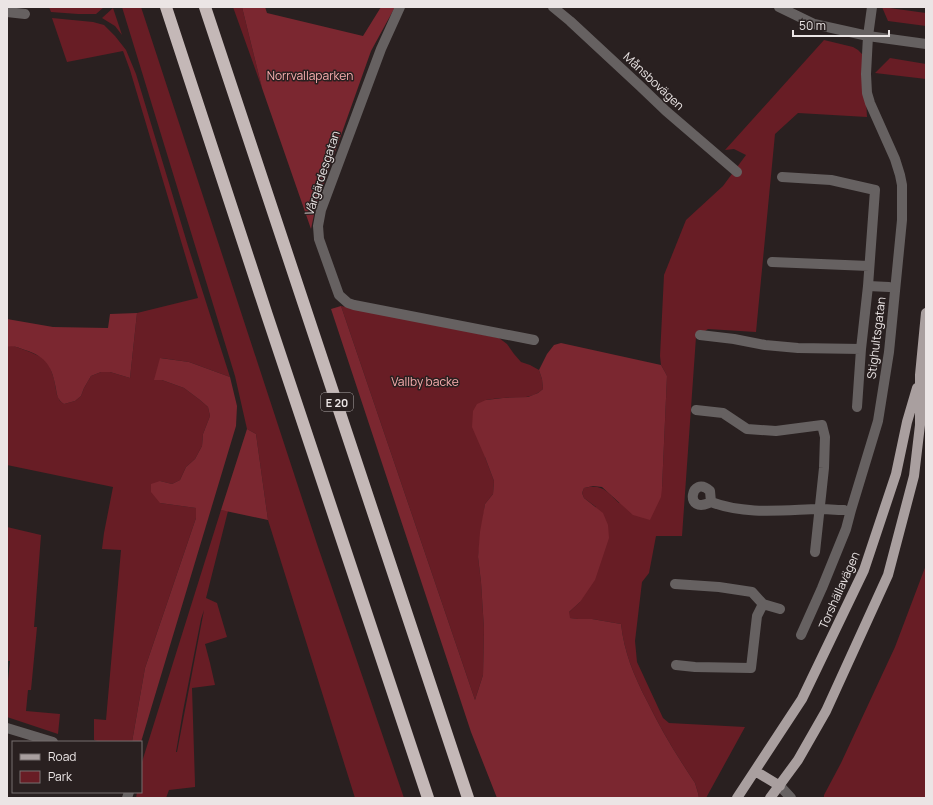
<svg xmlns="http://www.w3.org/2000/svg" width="933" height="805" font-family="Manrope,sans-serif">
	<rect width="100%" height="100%" fill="#292020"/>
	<path fill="#681d25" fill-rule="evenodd" d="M49,7H104L96,14H78L51,12Z
		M122,7H141L317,544L404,798H355L268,520L256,434L247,429L235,376Z
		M233,7H242L262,88Z
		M882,7L926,13V26L888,21Z
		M113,8L122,35L115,26L102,18Z
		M52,18L93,22L104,25L115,36L126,50L136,74L188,246L230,377L189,362L161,358L155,379L162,380L184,388L200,400L208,407L210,416L203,434L202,446L195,459L186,467L180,480L172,484L160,481V503L196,508V518L145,668L132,742H100L94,740V719L106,720L121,550L102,549L104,533L113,487L7,465V347L11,345L30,352L43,358L50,367L54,379L57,395L60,401L64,404L75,401L81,396L84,388L91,376L101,372H110L130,378L137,313L198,298L130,70L123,51L67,62Z
		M824,40L853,47L858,50L863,55L864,64L867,117L798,113L775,134L756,332L708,329L696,337L682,536H656L649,573L642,582L635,641L637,662L663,718L669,723L745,727L706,798H699L698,793L695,783C677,756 661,730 647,701C634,676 624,652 621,624L592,619H578L569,618V612L580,602L596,507L584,498L582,493L584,488C603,484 606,491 619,503L662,488L667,376L665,372L661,365L660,356L664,275L686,220L723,186L746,155L734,149L725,150Z
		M890,58L926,64V79L875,73Z
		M341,306L499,338L507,344L514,354L521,362L530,365L539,370L542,379L543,389C531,400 517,397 503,398C497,398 492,399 486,400L485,457L494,481L493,494L485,504L478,557L481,582L484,629L483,675L475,700Z
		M221,510L228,511L206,598L217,603L227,637L205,644L210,663L215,685L192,688L195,784V787L169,790L166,798H136L137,792H141V765ZM204,610L177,752H176L183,711L201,619Z
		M7,527L41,535L34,627H37L31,690H28L26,711L60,714L58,734L7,717V691L10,661H7Z
		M926,565V798H824V795L841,763L895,647Z"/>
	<path fill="#7b2730" d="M242,7H265L267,13L363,36L381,7H395L371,51L334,155L316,205L311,229L262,88Z
		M341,306L475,700L483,675L484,629L481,582L478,557L480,532L485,504L493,494L494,481L485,457L472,427L473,411L477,404L486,400L503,398L528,397L538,393L543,389L542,379L539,370L547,354L554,345L561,343L661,365L665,372L667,376L662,488L661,497L650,520L633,515L602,487L593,486L584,488L582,493L584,498L603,513L608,525L609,538L595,580L580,602L569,612L570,618L578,619H592L621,624C624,652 634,676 647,701C661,730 677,756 695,783L698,793L699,798H497L471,732L331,309Z
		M137,313L130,378L110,372H101L91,376L84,388L81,396L75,401L64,404C58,400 57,396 56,389C52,367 47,357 25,350C19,348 13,345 7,347V319L53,327L108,328L110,314Z
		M160,358L189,362L230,377L237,406L236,426L141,742H132L145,668L196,518V508L160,503L151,492V484L160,481L172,484L180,480L186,467L195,459L202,446L203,434L210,416L208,407L200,400L184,388L162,380H154Z
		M247,429L256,434L268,520L221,510Z"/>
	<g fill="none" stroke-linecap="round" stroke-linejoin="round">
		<path stroke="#666161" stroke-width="10" d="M400,7L381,49L321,210L318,226L319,239L339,295L348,303L354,305L534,340
			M553,7L570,21L640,86L666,111L737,172
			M779,7L814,24L868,36L926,44
			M7,12L25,14
			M782,177L831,180L875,190L868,286L861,349L857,407
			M772,262L869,266
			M868,286L889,287
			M700,335L734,339L765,345L798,348L861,349
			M696,410L723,413L747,429L776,431L822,425L825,437L824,468L815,552
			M711,502L710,491C691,473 683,516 711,502C745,515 783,510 819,509C827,509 835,510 844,510
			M675,584L719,587L752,592L763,604
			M763,604L780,609
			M801,635L822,588L846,529L851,510L878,421L889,352L902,220V185L900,175L895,159L870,103L867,93L866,74L868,36L872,7
			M676,665L695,667L751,668L757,616L763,604
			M7,728L53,742
			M780,786L791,798
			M127,798L129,792"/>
		<path stroke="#a99f9f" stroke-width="10" d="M755,771L780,786
			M737,798L802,699L864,570L896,474L907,422L917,388
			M770,798L798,760L826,711L888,575L914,476L920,425V375L926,313"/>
		<path stroke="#c4b8b7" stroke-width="12" d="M166,7L267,315L428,798
			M205,7L468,798"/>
	</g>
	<g text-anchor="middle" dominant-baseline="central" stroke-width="3" stroke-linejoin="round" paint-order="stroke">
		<rect fill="#292020" stroke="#b1aaaa" stroke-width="1" x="321" y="393" width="32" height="18" rx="3"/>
		<g font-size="11" font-weight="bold" fill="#ebe5e5">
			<text x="337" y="402">E 20</text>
		</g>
		<g font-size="12" fill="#f8adae" stroke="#292020">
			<text x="310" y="75">Norrvallaparken</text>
			<text x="425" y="381">Vallby backe</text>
		</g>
		<g font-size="12" fill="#ebe5e5" stroke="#292020">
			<text transform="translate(654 81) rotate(43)">Månsbovägen</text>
			<text transform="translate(322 173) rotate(-72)">Vårgärdesgatan</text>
			<text transform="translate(876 338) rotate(-83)">Stighultsgatan</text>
			<text transform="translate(839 590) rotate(-66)">Torshällavägen</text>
		</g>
	</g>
	<rect width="933" height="805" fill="none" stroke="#ebe5e5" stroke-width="16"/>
	<rect x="12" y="741" width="130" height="52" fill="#292020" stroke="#776f6f"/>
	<rect x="20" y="754" width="20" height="6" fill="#a99f9f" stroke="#776f6f"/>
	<text x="48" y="761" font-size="12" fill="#ebe5e5">Road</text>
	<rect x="20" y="771" width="20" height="12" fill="#681d25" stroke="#776f6f"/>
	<text x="48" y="781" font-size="12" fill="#ebe5e5">Park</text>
	<path d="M793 30v6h96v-6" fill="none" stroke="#ebe5e5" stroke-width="2"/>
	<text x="799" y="30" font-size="12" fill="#ebe5e5" stroke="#292020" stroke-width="3" paint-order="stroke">50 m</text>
</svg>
